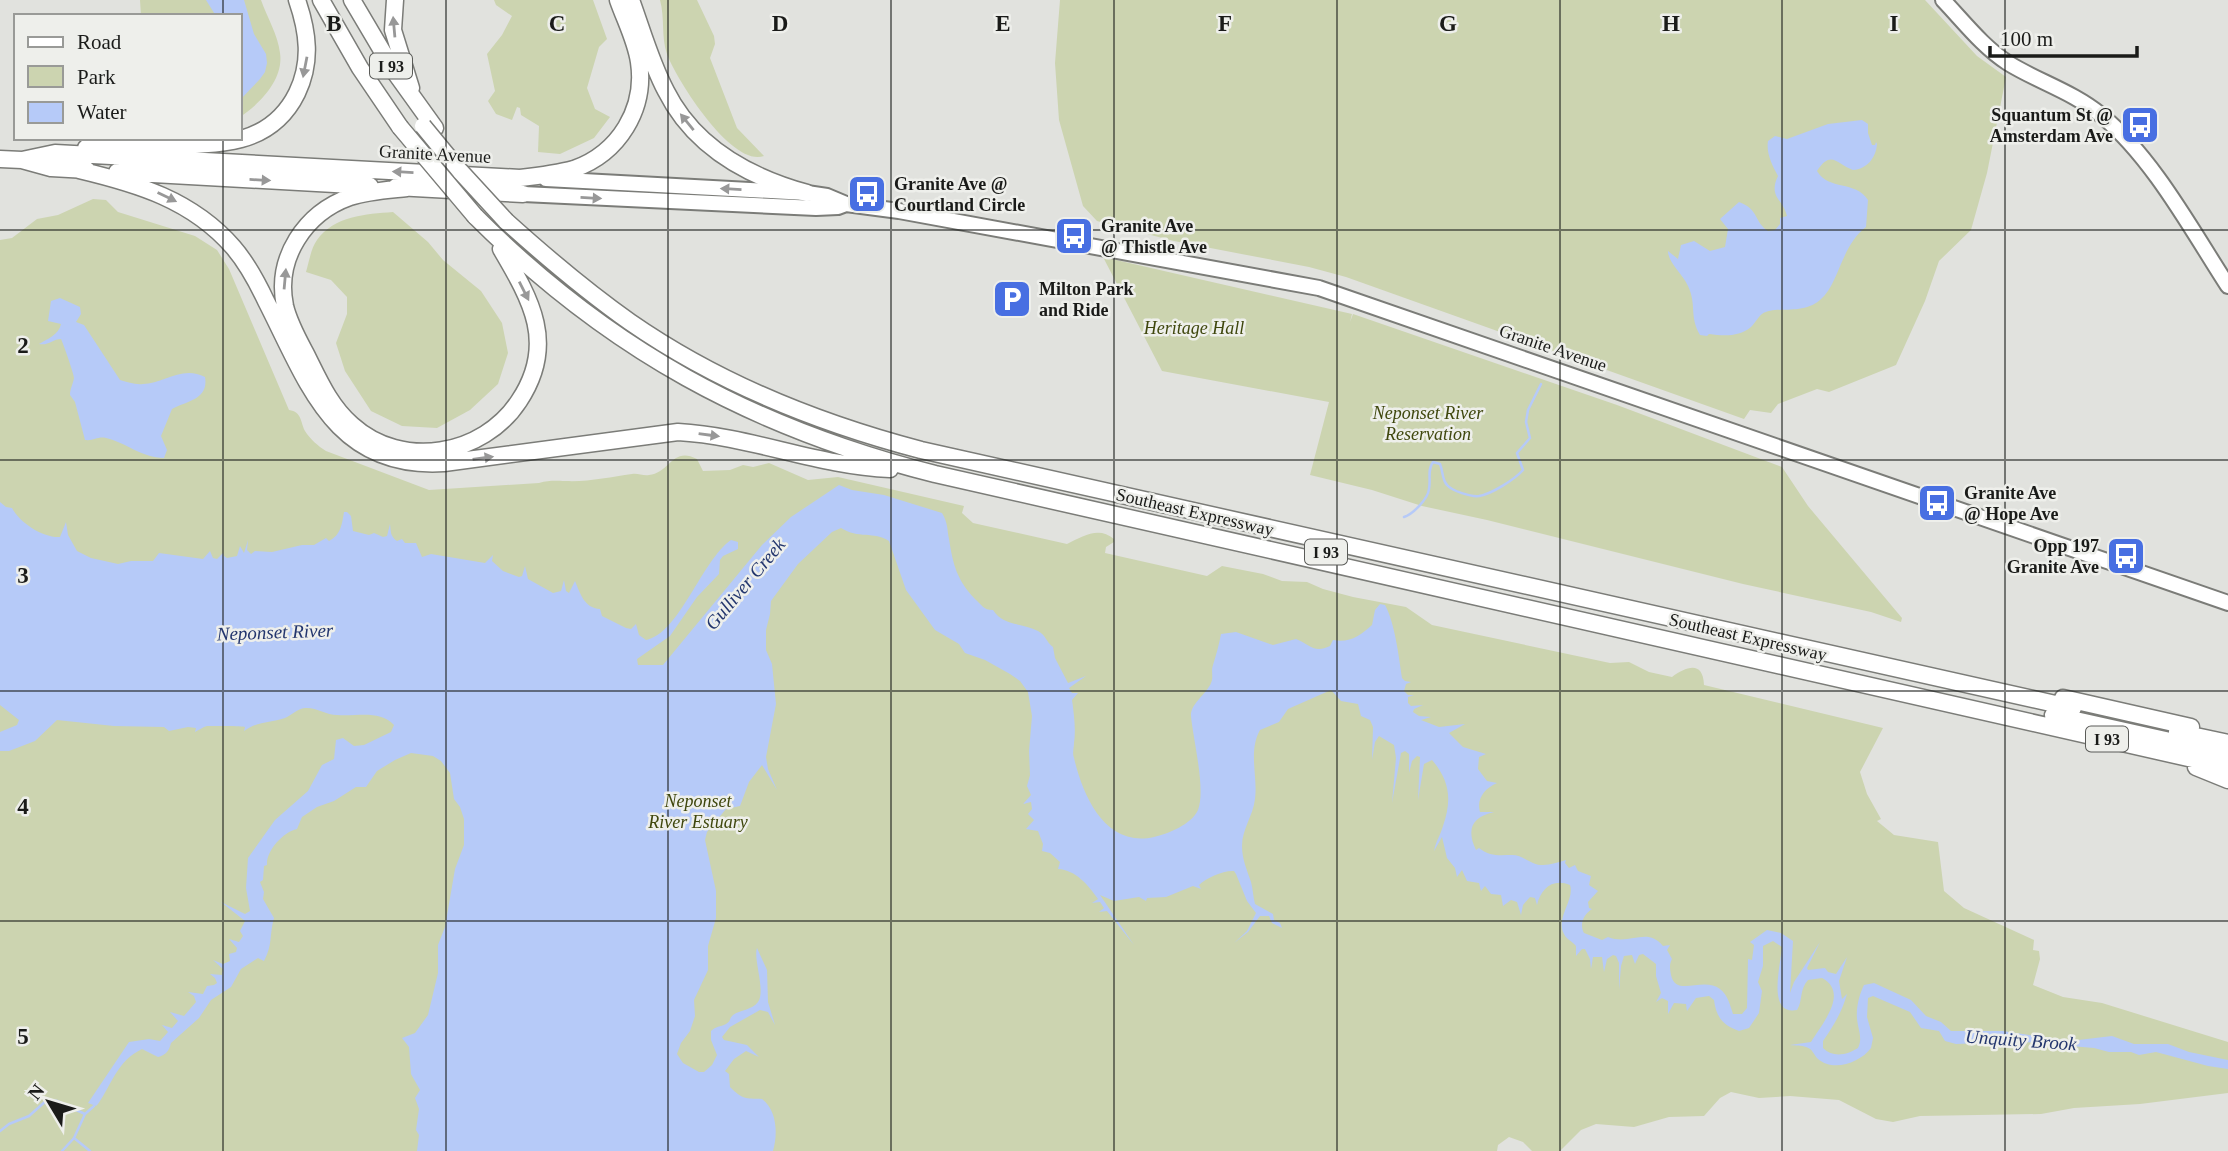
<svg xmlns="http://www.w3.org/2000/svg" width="2228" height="1151" font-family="Georgia,serif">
	<rect width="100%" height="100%" fill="#e1e2de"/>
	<path fill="#ccd4b0" d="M140,0H261C267,17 278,35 280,53C284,79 260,104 240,117V16H141Z
		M494,0H593L607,39L599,47L587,88L595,109L610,117L594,138L560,154L538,152L539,126L521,115L520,108L517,107L512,120L496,114L488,101L495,91L487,54L502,35L512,16L496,5Z
		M660,0H697L714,36L715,44L710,58L737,128L764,156C732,168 676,79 667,54C661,37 665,18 660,0Z
		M1060,0H1925L1977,56L2006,77L1987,173L1971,230L1939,261L1925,301L1896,365L1829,392L1817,389L1778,404L1771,413L1750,410L1744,419L1346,277L1309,267L1174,241L1097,221L1083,206L1059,120L1055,63Z
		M93,199L106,200L118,212L195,236L217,250L229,269L289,410C302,412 300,421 305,431C310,439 318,446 326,451L429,490L539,483C550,480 555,481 566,481C588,482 611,477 632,474C638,473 643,476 649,475C670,473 672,446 697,459L703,471L730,470L743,465L753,467L769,463L808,480L838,477L964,506L962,513L973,523L1067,544C1083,536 1099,526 1114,539V542L1106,547L1105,553L1207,576L1222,566L1263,574L1282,581L1307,582L1323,589L1353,597L1406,607L1432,625L1610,663L1629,662L1649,672L1672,677C1686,667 1703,660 1704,685L1883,728L1860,772L1867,794L1881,819L1877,821L1894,835L1938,842L1944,891L1964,908L2034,940L2033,950L2039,951L2040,959L2033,985L2063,997L2102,1003L2228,1042V1093L2140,1104L2074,1108L2041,1114L1920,1116L1893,1122L1876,1119L1839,1100L1790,1096L1759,1098L1731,1092L1720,1098L1704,1116L1669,1117L1634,1127L1596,1124L1581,1130L1560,1151H1532L1523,1142L1509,1137L1498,1145L1497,1151H0V240L12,238L37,219L58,215Z
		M393,212L428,242L443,260L481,291L502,323L508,353L498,384L470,410L437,428L402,426L371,411L345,371L336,343L347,314V297L331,280L306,272C309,262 311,248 317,240C334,216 366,214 393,212Z
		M1103,257L1352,314L1350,322L1353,314L1617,405L1782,467L1808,506L1902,618L1901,622L1871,612L1743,584L1487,520L1422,506L1372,490L1310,475L1329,402L1162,371Z"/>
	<path fill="#b6caf8" d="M206,0H244L254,34L266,54L267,63L265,72L260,79L240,100V16H216Z
		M1862,120L1868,124V133L1872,145H1875L1876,142L1877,144C1876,158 1867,169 1853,170C1837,164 1831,149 1817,171C1829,191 1855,180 1868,200L1866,227C1840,247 1840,283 1820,300C1801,316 1775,305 1762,314C1758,317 1755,323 1751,327C1739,337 1724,336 1709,334L1707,336L1700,335C1689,316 1697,305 1688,286C1683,274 1668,263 1668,251L1678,259L1681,245L1694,241L1710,251L1725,247L1728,229L1720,219L1739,202C1759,209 1754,222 1768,231L1775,230L1780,224V218L1787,216C1783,199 1768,197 1778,176C1772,165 1766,153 1768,141L1775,136L1787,139L1828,124Z
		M60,298L80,307L81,314L76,322L84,325L120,380C128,382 135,385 143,384C163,384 182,365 205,377C209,400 186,401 172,409L161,436L167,450L164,458C142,458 127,443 106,438C98,436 94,441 85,440L75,402L70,395C70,389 73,384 74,378C74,374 63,343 61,339C53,339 48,346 39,344C47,339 59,335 61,324L48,321L51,301Z
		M839,485L852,490L884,495L942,513C948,523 947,529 949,539C953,565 957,580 975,599C982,605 983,610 993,610C1003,626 1023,623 1038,631C1046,635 1046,642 1053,647L1055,658L1068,683L1086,676L1069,688L1072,693H1078L1072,700C1074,714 1076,730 1074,743C1074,748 1072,753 1074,758C1083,796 1105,848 1154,837C1168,834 1192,824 1198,810C1206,789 1193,739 1191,716C1190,703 1209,693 1212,680C1213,675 1211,670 1213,665C1216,655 1219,645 1221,634L1236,632L1273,645L1296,639C1309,644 1314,654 1330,646L1333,640C1350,643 1360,636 1372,625L1375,610L1380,604L1385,605C1395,623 1399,658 1402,678L1405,681L1411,682L1406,684L1404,691L1408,695H1414L1408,697V703L1411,706L1423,705L1414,709L1413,712L1419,716L1431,717L1421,720L1439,727L1465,724L1449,733L1463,747L1486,754L1479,757L1478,769L1487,781L1497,783C1485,788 1476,799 1480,812H1494C1472,817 1466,829 1476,850L1479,848C1490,857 1500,855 1512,855C1520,855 1526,860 1533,863C1544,868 1555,863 1566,860L1565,863L1569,868L1575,865L1578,871L1591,876L1589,885L1598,891L1588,902L1589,908L1592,909C1584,914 1579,924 1584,933L1602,940L1608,937C1630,946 1647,926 1663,946L1670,945L1667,950L1672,959C1669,965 1670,968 1671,975C1676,998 1703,976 1720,989C1728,995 1730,1005 1733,1014H1742L1747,1008L1748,959L1752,960L1754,945L1750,942L1767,930L1781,933L1793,941L1790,993L1794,982L1820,942L1807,968L1808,970L1825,968L1828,972L1836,974L1847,957L1839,981L1842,999L1847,994C1842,1012 1833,1027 1823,1041V1048C1833,1058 1847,1055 1858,1048C1863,1038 1858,1030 1857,1019C1856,1008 1859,995 1864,985L1874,983L1911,1000L1926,1016L1941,1022L1951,1031H2003L2070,1041L2112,1036L2134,1044H2168L2189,1052L2228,1060V1069L2208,1066L2156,1052L2139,1055L2131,1052H2109L2094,1048L2013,1041L1992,1046L1983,1043L1956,1044L1945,1041L1939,1031L1921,1028L1910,1012L1873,996L1868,998L1867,1017L1873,1038L1871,1048C1860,1063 1833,1072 1818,1059C1813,1054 1813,1049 1806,1047C1802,1045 1795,1046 1790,1045L1811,1042C1821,1025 1850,993 1822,978L1808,980C1799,990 1803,1001 1797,1010C1766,1016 1781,964 1782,947L1773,941L1763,946V966L1758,982L1762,991L1759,1013L1749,1028L1739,1031C1722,1025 1716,1016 1714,1000L1709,996L1696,998L1687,1011L1686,1004L1674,1003L1668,1014V1001L1662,998L1656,1002L1661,993L1656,976V964L1643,954L1639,955L1635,964L1632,955L1624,956L1621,966L1619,990V963L1616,956L1613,955L1607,959L1604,972L1602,957H1593L1591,969L1590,959L1585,949H1582L1576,956V946C1572,941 1566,939 1564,934C1555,918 1575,900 1570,885C1553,878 1541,888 1537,905L1535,898L1530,897L1523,905L1521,915L1517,902L1511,900L1503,906L1501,895L1491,894L1485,886L1481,891L1479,883L1467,881L1462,870L1457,877L1455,868L1447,858L1442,837L1434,851C1436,841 1440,836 1443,826C1452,800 1450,781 1432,760L1424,764L1418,800L1420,757L1417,756L1412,761L1409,773V754L1405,751L1401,753L1392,803L1396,758L1394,745L1379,736L1375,742L1372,760L1373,727L1370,720L1361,716L1358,704L1341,701L1331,690L1288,709L1279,722L1260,730C1248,751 1258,777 1255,799C1253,816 1242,829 1242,846C1242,859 1247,870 1251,882C1253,889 1253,897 1255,904L1273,914L1274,920L1280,923L1282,928L1272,923L1269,916H1260L1248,932L1234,943L1247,931L1256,913L1247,901L1236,874L1234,871C1224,870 1206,878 1199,885L1201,889L1193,886L1166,897L1147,898L1146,901L1139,897L1114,901L1100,895L1134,945L1107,911L1099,912L1104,908L1100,902L1092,903L1098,899C1088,885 1076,870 1058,869L1060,862L1050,853L1042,851L1043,844L1038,831L1026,829L1034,820L1028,814L1032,809L1031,802L1023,804L1031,795L1027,786L1030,775L1029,751L1032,716L1028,692L1020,681L1010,674L985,660L965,653L959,644L935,630L906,590L889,541C874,531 858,539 841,528L832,532L798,564L771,601L770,614L766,630V650L772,664L776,704L766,757L768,769L777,790L762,765L749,782L740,806L726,809L707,832L705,840L716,891V918L708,946V970L694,1000L695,1016L690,1031L681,1043L677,1054L683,1063L699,1072H704L712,1065L717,1055L711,1040V1031C716,1026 720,1027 726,1024C732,1020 728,1020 733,1015C740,1010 752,1010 758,1002C766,991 753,959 757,948L767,970L768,1002L775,1025L768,1012L760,1010L730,1027L722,1037L724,1040L747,1045L759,1057L746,1051L734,1059L725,1071L729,1074L730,1087C743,1100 745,1098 762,1099C777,1110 778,1134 773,1151H417L419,1135L416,1130L419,1109L415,1098L420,1090L411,1074L409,1047L402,1038L415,1033L428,1015L438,973V945L445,927L455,869L464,845V819L460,807L454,799L450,773L441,761L433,756L411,753L395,760L377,771L366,787H356L334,801L317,807L302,817L297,829C283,832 266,851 267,865L264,866L263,880L260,882L264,892L263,899L274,918C269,936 273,944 264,961L258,958L241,969L231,987L211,1000L199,1018L171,1043C169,1051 166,1055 158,1057L142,1049C117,1061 112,1084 98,1104L96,1106L88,1103L129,1042L149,1039L160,1041L168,1032L162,1025L172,1028L178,1021L170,1012L184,1016L196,1002L194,996L188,992L203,994L207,986L214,985L217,983L215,978L210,974L222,975L223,969L213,960L223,964L230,961L229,954L236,952L237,948L229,939L239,942L243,936L240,931L245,921L221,902L245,914L250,911L246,888L248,858L275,820L308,791L322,765L334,759L336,740L343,738L354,746L364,745L391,732L394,725C379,709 356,717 337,715C326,715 316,707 305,708C297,709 292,715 285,718C270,723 258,721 244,731L245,727C243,726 211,726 207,726C203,727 199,730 195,732L196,728L188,727L169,731L164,727L114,726L57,720L35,741L9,751H0V732L17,725L19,720L0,705V502L6,507L12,508C20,523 43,538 60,537L66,522L68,535L77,551L91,558L118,564L131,561H153L159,553L203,559L210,551L213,558L217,559L223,553L224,556L227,558L237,556L240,546L244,553L248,540L247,550L251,554L255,551L272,552L302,545H314L326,538L329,541C341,535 342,524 344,512H347L351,516L353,531L369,535L374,533L383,537L387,536L390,524C391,532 390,536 397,541L402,539L405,543H416L422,557L431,554L485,563L493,555L492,561L503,571L519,577L522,576L525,566L528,579L553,593L561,591L564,580L566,591L569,593L575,581C580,593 584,608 600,609L602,616L626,628L631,629L636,624L639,635L646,640C679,634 702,560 731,540L738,542V549L723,556L720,560L719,574L697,597L670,636L637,659L638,665H663L762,545L791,517Z"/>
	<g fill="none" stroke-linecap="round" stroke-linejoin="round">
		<path stroke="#b6caf8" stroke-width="2.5" d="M1404,517C1413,514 1428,499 1429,489C1431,479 1427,470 1433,462L1440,464C1443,471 1442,480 1447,485C1452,491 1471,497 1479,496C1492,494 1515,479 1523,470L1517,453L1530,438L1526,422L1528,410L1541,384
			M0,1131L9,1124L29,1116L47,1100L57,1101L85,1114
			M74,1138L90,1151
			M62,1151L74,1138L85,1114L94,1106"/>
		<defs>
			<path id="major" d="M1943,0C1964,22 1983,47 2008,63C2039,82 2073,92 2101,115C2153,158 2191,229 2228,286
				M546,179L807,193L827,196L846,204L899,211L1319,288L2228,603
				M523,194L816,208L838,207L846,204"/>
			<path id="highway" d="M321,0L360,68L400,127
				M352,0L394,71L435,128
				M395,0L393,30L411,88
				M631,0C642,30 651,63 666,91C694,147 749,177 807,193
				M86,148C106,145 126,143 145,144C202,144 267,154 297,93C312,62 308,32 297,0
				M0,159L22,160L51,168L87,170
				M22,160L55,153L520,178C538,176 556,174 574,169C619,153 646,109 639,62C636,41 625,20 618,0
				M79,170C138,184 192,200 233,247C247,263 257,282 266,301C308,383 334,470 444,463L678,432C750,436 818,466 890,469
				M117,172L370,186
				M396,187L523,194
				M407,188C388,190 368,191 350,197C305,213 275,258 285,306C289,323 298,339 306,354C319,380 330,406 352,425C402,470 483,456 519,401C557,344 531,300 501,249
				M475,216C608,349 752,428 935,474L2228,767
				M506,221C546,257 586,291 630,322C718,383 818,423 921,450L2073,708
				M2063,698L2191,727
				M2053,715L2228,754
				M2177,732L2228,743
				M2196,767L2228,780"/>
		</defs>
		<use href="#major" stroke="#7b7c78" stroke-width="18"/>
		<use href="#highway" stroke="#7b7c78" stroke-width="19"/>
		<use href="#major" stroke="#fff" stroke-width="14"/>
		<use href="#highway" stroke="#fff" stroke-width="16"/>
		<defs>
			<path id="highway-bridge" d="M423,126L460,171L506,221
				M400,127L475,216"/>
		</defs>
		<use href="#highway-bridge" stroke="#7b7c78" stroke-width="19" stroke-linecap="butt"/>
		<use href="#highway-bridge" stroke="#fff" stroke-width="16"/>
	</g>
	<defs><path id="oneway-solid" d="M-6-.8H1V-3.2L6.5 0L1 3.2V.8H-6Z" transform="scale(1.75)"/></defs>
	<g fill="#989898">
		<use href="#oneway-solid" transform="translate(394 27) rotate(-95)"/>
		<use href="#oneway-solid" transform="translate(305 67) rotate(101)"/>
		<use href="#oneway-solid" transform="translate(687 122) rotate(-129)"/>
		<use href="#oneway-solid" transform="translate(403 172) rotate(-177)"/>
		<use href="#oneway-solid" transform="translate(260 180) rotate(3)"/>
		<use href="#oneway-solid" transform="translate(731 189) rotate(-177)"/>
		<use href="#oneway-solid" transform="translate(167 197) rotate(26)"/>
		<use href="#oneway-solid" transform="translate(591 198) rotate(3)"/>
		<use href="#oneway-solid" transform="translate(285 279) rotate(-85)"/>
		<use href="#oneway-solid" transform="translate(524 291) rotate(63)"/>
		<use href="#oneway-solid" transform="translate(709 435) rotate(8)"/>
		<use href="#oneway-solid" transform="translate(483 458) rotate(-8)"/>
	</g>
	<path fill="none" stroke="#1a1b19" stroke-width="2" stroke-opacity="0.55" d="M223,0V16M446,0V1151M668,0V1151M891,0V1151M1114,0V1151M1337,0V1151M1560,0V1151M1782,0V1151M2005,0V1151M223,138V1151M0,230H2228M0,460H2228M0,691H2228M0,921H2228"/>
	<defs>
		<symbol id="bus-square" viewBox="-11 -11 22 22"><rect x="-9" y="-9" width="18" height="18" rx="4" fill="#486fe2" stroke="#eeefeb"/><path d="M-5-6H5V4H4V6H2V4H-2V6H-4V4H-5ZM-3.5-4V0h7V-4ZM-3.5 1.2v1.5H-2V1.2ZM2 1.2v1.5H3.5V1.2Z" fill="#fff"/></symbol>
		<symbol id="parking-square" viewBox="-11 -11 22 22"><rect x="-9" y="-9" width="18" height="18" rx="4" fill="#486fe2" stroke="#eeefeb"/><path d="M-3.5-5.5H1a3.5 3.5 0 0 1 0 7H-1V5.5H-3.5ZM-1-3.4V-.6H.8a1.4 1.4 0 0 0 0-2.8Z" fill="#fff"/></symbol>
	</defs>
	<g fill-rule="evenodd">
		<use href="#bus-square" x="2118" y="103" width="44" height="44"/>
		<use href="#bus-square" x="845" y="172" width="44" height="44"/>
		<use href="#bus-square" x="1052" y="214" width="44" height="44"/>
		<use href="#parking-square" x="990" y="277" width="44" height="44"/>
		<use href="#bus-square" x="1915" y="481" width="44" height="44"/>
		<use href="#bus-square" x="2104" y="534" width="44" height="44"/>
	</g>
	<g text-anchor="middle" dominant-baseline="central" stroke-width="5" stroke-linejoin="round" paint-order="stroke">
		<g fill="#eeefeb" stroke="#5a5b58" stroke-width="2">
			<rect x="370" y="53.5" width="42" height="25" rx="5"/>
			<rect x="1305" y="539.5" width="42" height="25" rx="5"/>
			<rect x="2086" y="726.5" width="42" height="25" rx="5"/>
		</g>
		<g font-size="16" font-weight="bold" fill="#1a1b19">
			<text x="391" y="66">I 93</text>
			<text x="1326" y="552">I 93</text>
			<text x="2107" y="739">I 93</text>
		</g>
		<g font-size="18" font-weight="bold" fill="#1a1b19" stroke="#eeefeb" text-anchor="start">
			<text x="2113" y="115" text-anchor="end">Squantum St @<tspan x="2113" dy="21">Amsterdam Ave</tspan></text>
			<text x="894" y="184">Granite Ave @<tspan x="894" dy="21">Courtland Circle</tspan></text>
			<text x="1101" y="226">Granite Ave<tspan x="1101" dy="21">@ Thistle Ave</tspan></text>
			<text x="1039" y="289">Milton Park<tspan x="1039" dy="21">and Ride</tspan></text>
			<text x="1964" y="493">Granite Ave<tspan x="1964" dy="21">@ Hope Ave</tspan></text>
			<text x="2099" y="546" text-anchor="end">Opp 197<tspan x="2099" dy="21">Granite Ave</tspan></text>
		</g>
		<g font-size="18" fill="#1a1b19" stroke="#eeefeb">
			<text transform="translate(435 154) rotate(3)">Granite Avenue</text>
			<text transform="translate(1553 348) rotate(19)">Granite Avenue</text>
			<text transform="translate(1195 512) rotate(13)">Southeast Expressway</text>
			<text transform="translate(1748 637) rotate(13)">Southeast Expressway</text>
		</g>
		<g font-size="18" font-style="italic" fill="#3f470d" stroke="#eeefeb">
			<text x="1194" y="328">Heritage Hall</text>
			<text x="1428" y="413">Neponset River<tspan x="1428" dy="21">Reservation</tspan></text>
			<text x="698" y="801">Neponset<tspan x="698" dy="21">River Estuary</tspan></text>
		</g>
		<g font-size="19" font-style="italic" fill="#23366e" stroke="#eeefeb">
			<text transform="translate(745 584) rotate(-50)">Gulliver Creek</text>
			<text transform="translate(275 632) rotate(-2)">Neponset River</text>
			<text transform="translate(2021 1040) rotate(4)">Unquity Brook</text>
		</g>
	</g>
	<g font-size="23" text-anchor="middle" font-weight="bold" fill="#1a1b19" stroke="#eeefeb" stroke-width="5" stroke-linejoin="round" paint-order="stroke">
		<text x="334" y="31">B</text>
		<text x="557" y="31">C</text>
		<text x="780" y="31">D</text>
		<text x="1003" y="31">E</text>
		<text x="1225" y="31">F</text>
		<text x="1448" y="31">G</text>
		<text x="1671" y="31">H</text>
		<text x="1894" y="31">I</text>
		<text x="23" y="353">2</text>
		<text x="23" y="583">3</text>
		<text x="23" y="814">4</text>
		<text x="23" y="1044">5</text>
	</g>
	<rect x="14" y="14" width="228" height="126" fill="#eeefeb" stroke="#999a97" stroke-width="2"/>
	<rect x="28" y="37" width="35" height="10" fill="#ffffff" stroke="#999a97" stroke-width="2"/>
	<text x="77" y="49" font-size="21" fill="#1a1b19">Road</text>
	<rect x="28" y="66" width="35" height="21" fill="#ccd4b0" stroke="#999a97" stroke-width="2"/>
	<text x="77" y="84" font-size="21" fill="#1a1b19">Park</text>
	<rect x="28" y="102" width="35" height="21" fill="#b6caf8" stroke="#999a97" stroke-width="2"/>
	<text x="77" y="119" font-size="21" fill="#1a1b19">Water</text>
	<g transform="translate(49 1102) rotate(308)" stroke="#eeefeb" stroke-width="5" paint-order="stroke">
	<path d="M0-5L12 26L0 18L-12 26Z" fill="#1a1b19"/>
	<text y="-10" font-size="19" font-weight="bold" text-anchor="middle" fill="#1a1b19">N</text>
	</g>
	<path d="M1990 46v10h147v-10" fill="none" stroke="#1a1b19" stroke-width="3.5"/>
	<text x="2000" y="46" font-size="21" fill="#1a1b19" stroke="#eeefeb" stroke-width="5" paint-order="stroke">100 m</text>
</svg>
